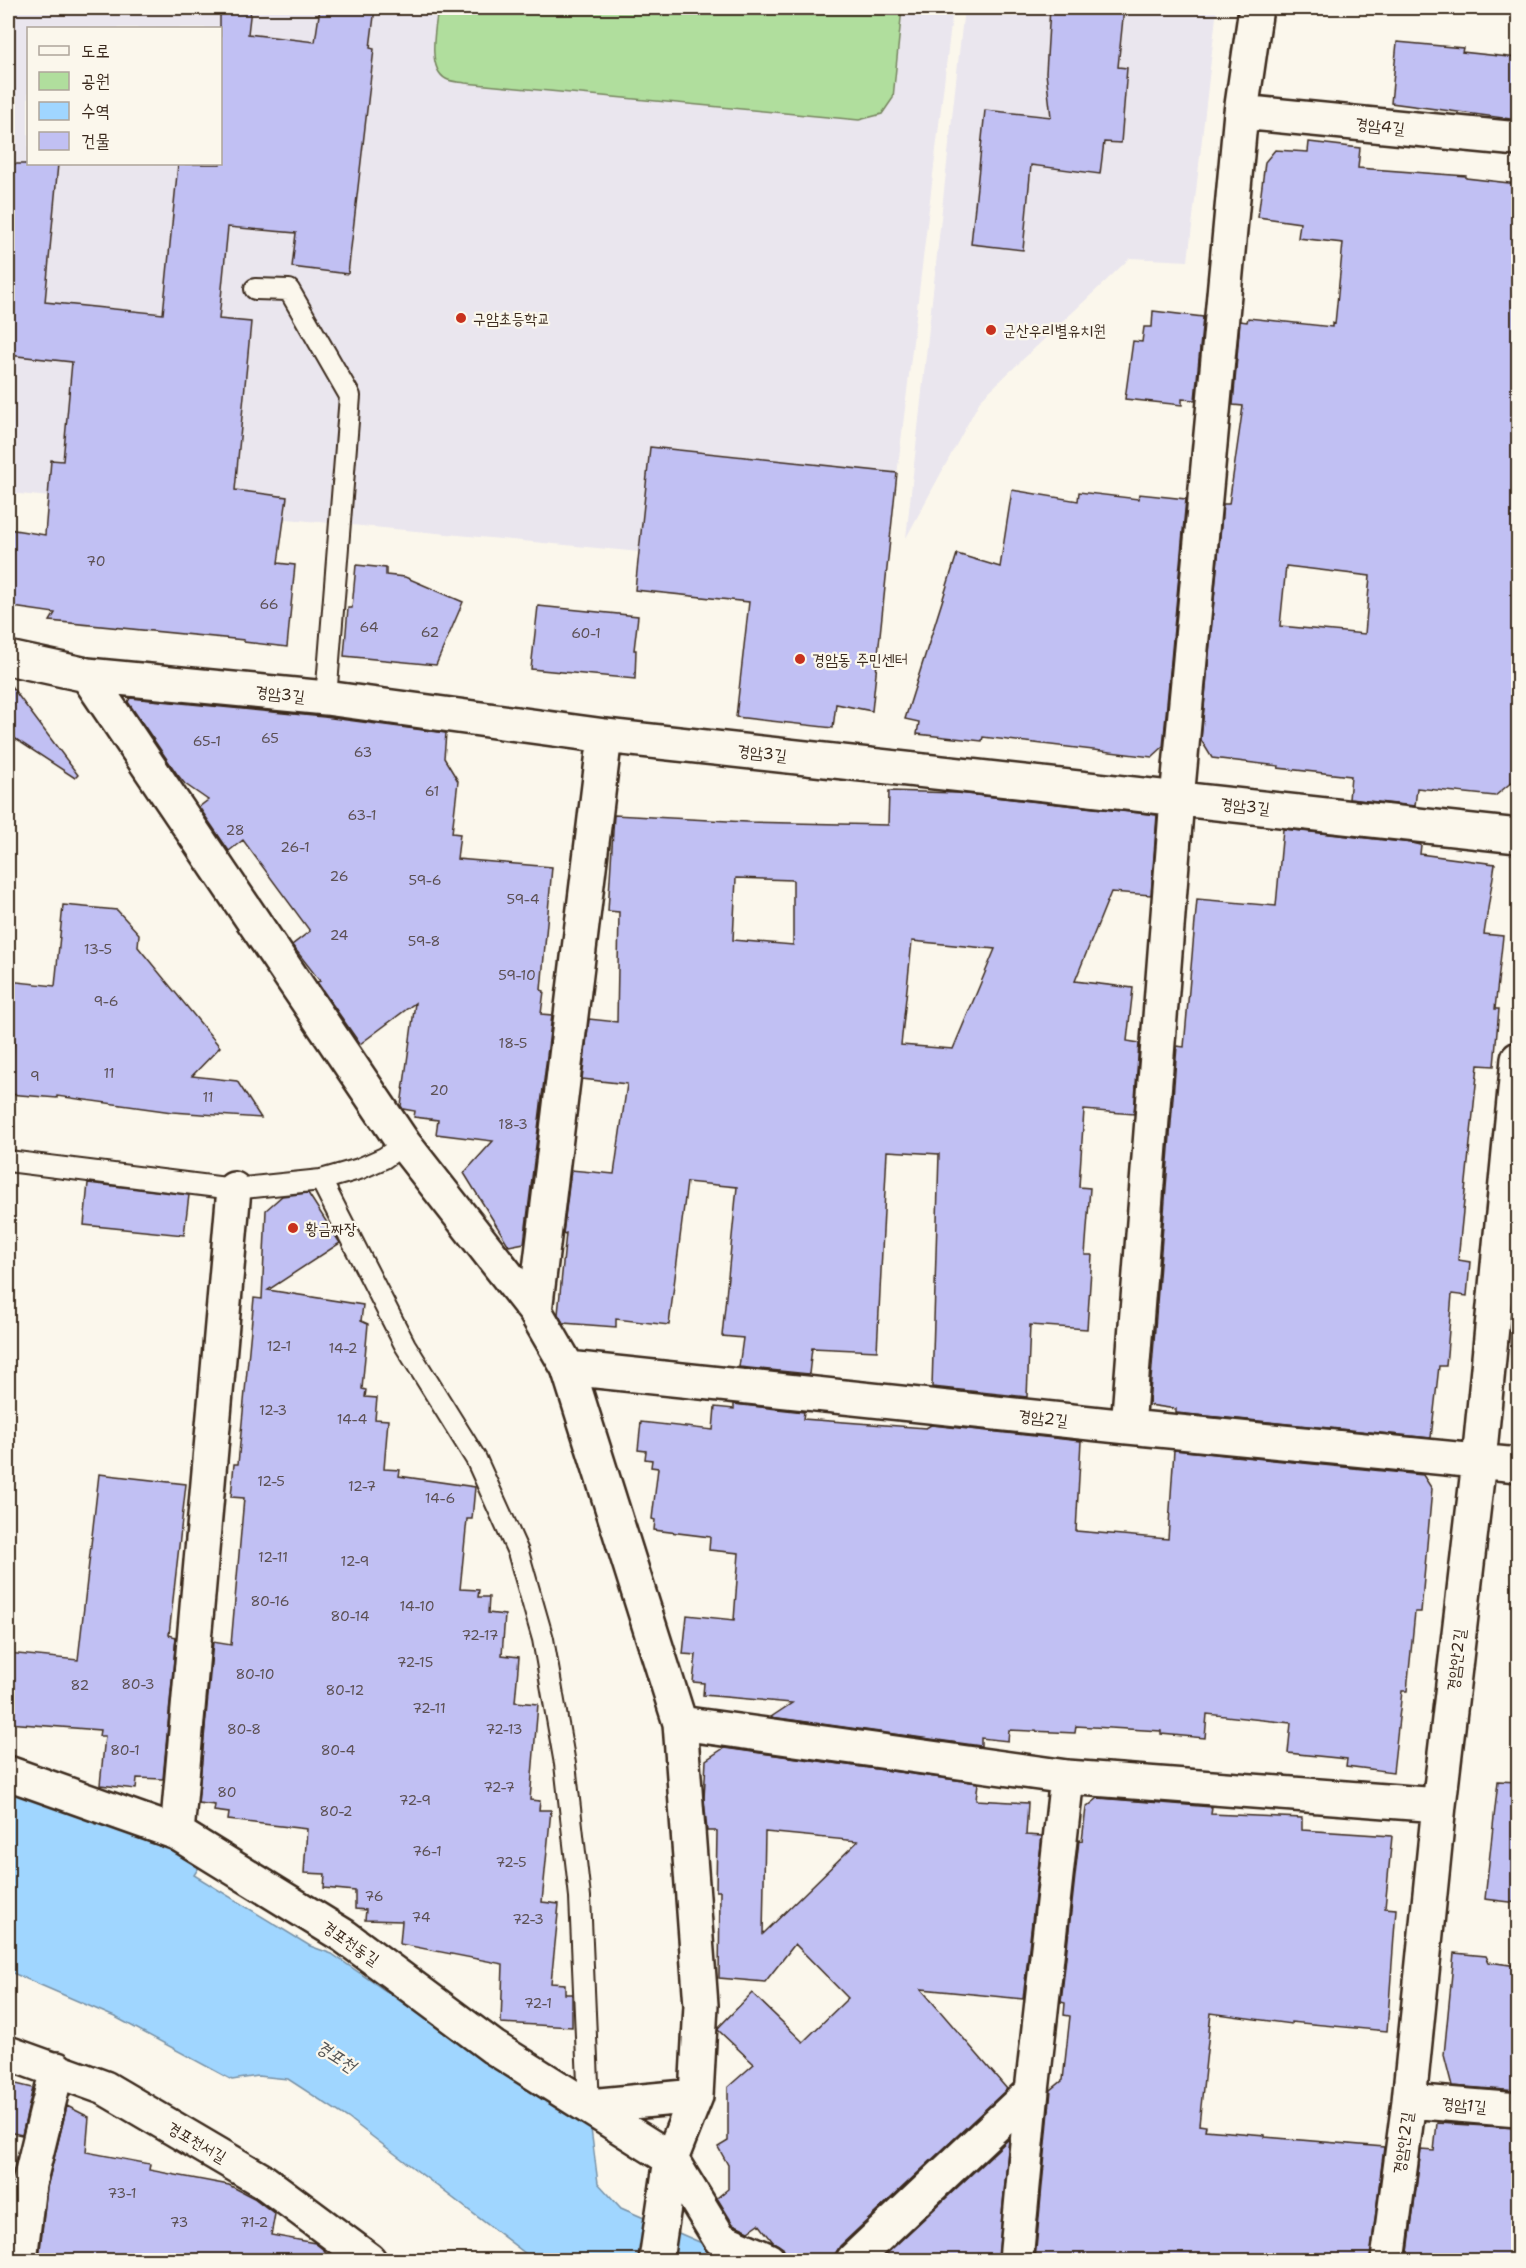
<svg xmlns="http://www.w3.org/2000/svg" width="1526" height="2268" font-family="'Shantell Sans','Poor Story',sans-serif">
	<rect width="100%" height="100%" fill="#fbf7ec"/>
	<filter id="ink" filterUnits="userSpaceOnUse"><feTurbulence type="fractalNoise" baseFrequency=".0167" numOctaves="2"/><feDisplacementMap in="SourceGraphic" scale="12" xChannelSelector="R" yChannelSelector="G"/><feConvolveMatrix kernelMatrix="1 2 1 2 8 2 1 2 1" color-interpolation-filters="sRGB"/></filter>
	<g filter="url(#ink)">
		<path fill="#eae6ee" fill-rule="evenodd" d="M8,8H953L885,575L8,493ZM28,28H220V164H28Z
			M964,8H1217L1188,261L1130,258L981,399L906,538Z"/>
		<path fill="#b0de9d" stroke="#76845e" stroke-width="1.5" d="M438,8H902L893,98L882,114L859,120L465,83C459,82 451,82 446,79C426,68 436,26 438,8Z"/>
		<path fill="#a0d6ff" stroke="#7891a5" stroke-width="1.5" d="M8,1783L203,1861L194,1875L310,1946L332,1954L557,2109L591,2129L598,2183L621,2208L741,2260H534L348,2118L288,2079L258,2076L232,2080L117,2018L8,1971Z"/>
		<path fill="#c1c0f3" stroke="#3b2a1e" stroke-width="1.5" fill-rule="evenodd" d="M220,8H251L248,34L315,42L320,8H375L370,48L374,49L348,274L292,267L296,233L228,227L219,319L251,322L235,490L287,497L278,563L295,565L287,647L244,642V640L50,621L55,613L13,607L8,597V529L45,535L51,460L63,461L72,362L8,355V164H58L45,302L163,314L178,164H220Z
			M1050,8H1124L1118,67L1127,68L1121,143L1104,142L1100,174L1031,165L1023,250L971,244L985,110L1051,117L1046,73Z
			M1397,42L1463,48L1462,52L1518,58V120L1391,103Z
			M1309,142L1360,148L1358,168L1466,176V178L1518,184V777L1495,796L1417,788L1415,806L1349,799L1351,776L1278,768L1279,766L1212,758L1201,740L1223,504H1229L1243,406L1233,405L1240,321L1247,322L1248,318L1332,327V323L1335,324L1343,243L1298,238L1300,223L1258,217L1265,162L1275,150L1308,152ZM1286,566L1370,576L1365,634L1280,626Z
			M1153,311L1203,317L1195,400L1182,399V405L1125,399L1133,341L1142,342L1144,327H1152Z
			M650,447L897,473L872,711L836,704L833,728L736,717L749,602L635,590Z
			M1012,490L1078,501L1079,492L1138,499L1139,494L1186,499L1163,747L1152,757L983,737L982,741L917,734L919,722L905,719L957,554L1000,567Z
			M356,565L386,568V575L405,577L463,602L436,665L344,656L348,608H352Z
			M538,606L638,616L634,650H636L635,679L531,669Z
			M8,682L78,775L75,778L8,734Z
			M130,698L324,717L446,733L444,758L458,781L452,833L460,834L457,859L552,867L541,990L544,991L541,1014L552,1015L524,1243L509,1246L464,1173L493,1141L436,1134L438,1120L414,1117L415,1111L403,1109L401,1106L415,1003L360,1044L317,982L320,981L292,945L310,931L243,840L229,851L199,807L208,800L185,784L177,774L128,702Z
			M889,791L957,793L1157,815L1151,895L1111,892L1075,981L1133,988L1127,1041L1139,1043L1134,1114L1084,1110L1079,1187L1090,1188L1085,1255H1092L1087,1329L1030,1325L1027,1397L932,1387L939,1154L887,1151L877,1351L812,1348L809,1374L739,1367L743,1338L722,1336L737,1187L687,1182L669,1325L616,1319V1327L563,1323L558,1314L566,1233L563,1234L571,1170L614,1174L627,1084L582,1079L589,1019L617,1022L619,912L608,911L614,815L747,822L888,825ZM736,878L793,880V945L733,940ZM912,941L995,949L953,1049L901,1045Z
			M1283,829L1412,843L1421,845L1420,854L1495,864L1484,934L1503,936L1495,1009H1499L1494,1066L1478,1065L1458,1260L1470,1262L1467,1296L1452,1294L1446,1366H1439L1431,1438L1176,1413V1409L1149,1405L1177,1046L1184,1047L1197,899L1276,906Z
			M63,905L117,910L139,934L138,947L220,1047L192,1076L237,1081L261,1118L172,1112L57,1096V1098L8,1094L14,1042L8,1041V981L55,986Z
			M88,1183L189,1195L184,1235L84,1225Z
			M308,1193L340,1243L268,1290L363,1305L361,1321L368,1324L362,1389L366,1390L365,1397L377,1398L375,1419L388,1420L384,1469L400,1470L399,1476L475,1487L472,1519H467L460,1589L479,1590L478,1597H489L488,1613L505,1615L502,1655L519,1657L515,1702L538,1704L530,1800L540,1801L539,1810H551L542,1902L559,1904L551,1983L565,1984V1994H572V2027L501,2023L503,1964L400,1944L402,1921L365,1920L366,1910L355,1909V1891L324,1888L325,1874L304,1873L307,1829L228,1820L229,1813L214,1811L215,1805L198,1803L213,1642L231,1645L244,1498L231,1497L234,1464H238L254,1298L262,1299L266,1210L282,1196Z
			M734,1404L804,1412L803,1419L926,1428L931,1425L1081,1441L1076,1531L1168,1539L1174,1450L1423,1475L1432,1489L1421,1612H1415L1407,1691H1402L1393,1772L1346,1766L1347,1759L1288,1753L1291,1723L1207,1714L1205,1738L1161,1734V1731L1076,1726L1075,1733L1009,1730L1008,1741L981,1738V1746L771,1717L792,1703L703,1695L704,1683L693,1682L696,1655L683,1654L687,1615L734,1620L739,1553L709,1550L710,1537L654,1530L655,1520L652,1519L658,1468L651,1467L652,1460L645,1459L646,1451L638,1450L641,1422L713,1430L715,1407L734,1409Z
			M99,1474L186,1484L169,1635L176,1637L163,1779L137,1778L136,1789L100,1785L105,1736H99L100,1730L8,1723V1653L78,1660Z
			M724,1748L978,1783L976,1800L1028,1803L1026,1835L1042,1836L1023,1999L921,1989L1007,2089L840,2246L835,2254V2260H788L783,2248L773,2242L759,2224L749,2231L733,2224L717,2198L728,2189V2165L718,2147L728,2141V2087L754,2064L718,2030L719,2027L752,1993L803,2042L848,1998L795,1944L765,1982L719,1978L720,1891H716L717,1831H707L704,1799L706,1760ZM765,1832L858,1841L763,1934Z
			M1498,1781L1518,1782V1903L1485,1899Z
			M1098,1798L1212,1807L1211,1814L1302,1818V1830L1392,1836L1385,1908L1396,1909L1387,2031L1291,2022V2024L1211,2013L1199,2125L1206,2126L1205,2130L1265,2135V2137L1384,2147L1370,2260H1139L1100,2256V2260H1035L1051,2090L1063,2080L1070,2016L1064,2015L1065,2003L1061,2002L1079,1840L1082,1841L1086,1808Z
			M1454,1953L1486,1956L1489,1962L1517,1966L1516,1976H1518V2091L1452,2086L1444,2055Z
			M8,2082L33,2088L22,2135L8,2132Z
			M67,2106L89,2117L86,2152L150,2164L149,2170L229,2185L254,2198L275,2214L271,2235L315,2243L325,2251L324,2260L39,2259L47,2187Z
			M1437,2123L1518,2128V2260H1407L1421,2150L1434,2151Z
			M1009,2139L998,2260H880Z"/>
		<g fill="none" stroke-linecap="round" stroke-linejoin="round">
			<defs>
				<path id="service" d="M255,289L289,290L350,396L326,698
					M8,1161L234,1189L321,1180L359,1169L384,1158L404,1144
					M321,1180L405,1345L476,1459L518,1552L543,1639L565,1764L580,1897L589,2106"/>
				<path id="minor" d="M1241,112L1518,139
					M8,658L87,675L326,698L605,736L1518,836
					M87,675L404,1144L535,1311L568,1368L680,1723L701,2005L696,2096L671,2159L720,2239L768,2260
					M535,1311L605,736
					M568,1368L1128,1427L1518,1465
					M1128,1427L1177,799L1241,112L1256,8
					M680,1723L1067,1777L1439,1805
					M8,1773L177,1833L344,1936L493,2047L671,2159L656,2260
					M177,1833L234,1189
					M8,2053L105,2088L263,2181L369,2260
					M1409,2101L1518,2110
					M589,2106L696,2096
					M20,2260L29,2184L57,2069
					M853,2260L1032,2091
					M1016,2260L1032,2091L1067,1777
					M1388,2260L1409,2101L1439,1805L1479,1461L1518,1059"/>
			</defs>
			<use href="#service" stroke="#3b2a1e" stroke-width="24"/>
			<use href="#minor" stroke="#3b2a1e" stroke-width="38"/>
			<use href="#service" stroke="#fbf7ec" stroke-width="20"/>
			<use href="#minor" stroke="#fbf7ec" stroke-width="33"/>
		</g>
	</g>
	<g fill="#c8321e" stroke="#fbf7ec" stroke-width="2">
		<circle cx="461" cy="318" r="6"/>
		<circle cx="991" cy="330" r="6"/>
		<circle cx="800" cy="659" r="6"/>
		<circle cx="293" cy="1228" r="6"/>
	</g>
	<g text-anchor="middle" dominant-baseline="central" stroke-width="4.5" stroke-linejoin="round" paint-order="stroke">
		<g font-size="14" fill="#5c5053">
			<text x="96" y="561">70</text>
			<text x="269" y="604">66</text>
			<text x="369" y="627">64</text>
			<text x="430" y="632">62</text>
			<text x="586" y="633">60-1</text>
			<text x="270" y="738">65</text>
			<text x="207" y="741">65-1</text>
			<text x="363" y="752">63</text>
			<text x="432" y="791">61</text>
			<text x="362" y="815">63-1</text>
			<text x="235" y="830">28</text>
			<text x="295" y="847">26-1</text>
			<text x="339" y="876">26</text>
			<text x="425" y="880">59-6</text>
			<text x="523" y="899">59-4</text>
			<text x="339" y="935">24</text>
			<text x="424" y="941">59-8</text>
			<text x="98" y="949">13-5</text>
			<text x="517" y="975">59-10</text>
			<text x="106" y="1001">9-6</text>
			<text x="513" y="1043">18-5</text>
			<text x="109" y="1073">11</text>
			<text x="35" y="1076">9</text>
			<text x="439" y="1090">20</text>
			<text x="208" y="1097">11</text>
			<text x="513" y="1124">18-3</text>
			<text x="279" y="1346">12-1</text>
			<text x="343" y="1348">14-2</text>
			<text x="273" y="1410">12-3</text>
			<text x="352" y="1419">14-4</text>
			<text x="271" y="1481">12-5</text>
			<text x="362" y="1486">12-7</text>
			<text x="440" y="1498">14-6</text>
			<text x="273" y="1557">12-11</text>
			<text x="355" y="1561">12-9</text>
			<text x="270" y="1601">80-16</text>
			<text x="417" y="1606">14-10</text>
			<text x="350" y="1616">80-14</text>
			<text x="480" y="1635">72-17</text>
			<text x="415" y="1662">72-15</text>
			<text x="255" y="1674">80-10</text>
			<text x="138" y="1684">80-3</text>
			<text x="80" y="1685">82</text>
			<text x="345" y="1690">80-12</text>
			<text x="429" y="1708">72-11</text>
			<text x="244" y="1729">80-8</text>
			<text x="504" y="1729">72-13</text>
			<text x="125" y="1750">80-1</text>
			<text x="338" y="1750">80-4</text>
			<text x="499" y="1787">72-7</text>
			<text x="227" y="1792">80</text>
			<text x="415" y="1800">72-9</text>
			<text x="336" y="1811">80-2</text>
			<text x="427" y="1851">76-1</text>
			<text x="511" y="1862">72-5</text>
			<text x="374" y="1896">76</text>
			<text x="421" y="1917">74</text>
			<text x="528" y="1919">72-3</text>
			<text x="538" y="2003">72-1</text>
			<text x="122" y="2193">73-1</text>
			<text x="179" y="2222">73</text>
			<text x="254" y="2222">71-2</text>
		</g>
		<g font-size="16" fill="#3b2a1e" stroke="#fbf7ec">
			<text transform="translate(1380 126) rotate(6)">경암4길</text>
			<text transform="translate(280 694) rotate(6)">경암3길</text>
			<text transform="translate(762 753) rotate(6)">경암3길</text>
			<text transform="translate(1245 806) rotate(6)">경암3길</text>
			<text transform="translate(1043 1418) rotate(6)">경암2길</text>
			<text transform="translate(1456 1660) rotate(-83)">경암안2길</text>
			<text transform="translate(351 1943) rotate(35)">경포천동길</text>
			<text transform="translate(1464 2105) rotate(5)">경암1길</text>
			<text transform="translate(197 2142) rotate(30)">경포천서길</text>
			<text transform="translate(1403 2143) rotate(-82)">경암안2길</text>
		</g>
		<g font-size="16" fill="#3b2a1e" stroke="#fbf7ec" text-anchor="start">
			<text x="473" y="318">구암초등학교</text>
			<text x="1003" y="330">군산우리별유치원</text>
			<text x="812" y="659">경암동 주민센터</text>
			<text x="305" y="1228">황금짜장</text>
		</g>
		<g font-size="18" font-style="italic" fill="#545556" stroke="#fbf7ec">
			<text transform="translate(336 2056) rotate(33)">경포천</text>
		</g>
	</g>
	<rect width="1526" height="2268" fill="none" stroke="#fbf7ec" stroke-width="30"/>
	<rect x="15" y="15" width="1496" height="2238" fill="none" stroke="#3b2a1e" stroke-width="2" filter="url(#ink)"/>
	<rect x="27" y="27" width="195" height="138" fill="#fbf7ec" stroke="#aea59a" stroke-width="1.5"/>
	<rect x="39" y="46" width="30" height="9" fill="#fbf7ec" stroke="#aea59a" stroke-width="1.5"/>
	<text x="81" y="57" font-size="18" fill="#3b2a1e">도로</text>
	<rect x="39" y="72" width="30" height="18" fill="#b0de9d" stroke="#aea59a" stroke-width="1.5"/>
	<text x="81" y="87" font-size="18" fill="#3b2a1e">공원</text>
	<rect x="39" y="102" width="30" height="18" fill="#a0d6ff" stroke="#aea59a" stroke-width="1.5"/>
	<text x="81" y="117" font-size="18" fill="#3b2a1e">수역</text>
	<rect x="39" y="132" width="30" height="18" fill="#c1c0f3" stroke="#aea59a" stroke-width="1.5"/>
	<text x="81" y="147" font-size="18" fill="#3b2a1e">건물</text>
</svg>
